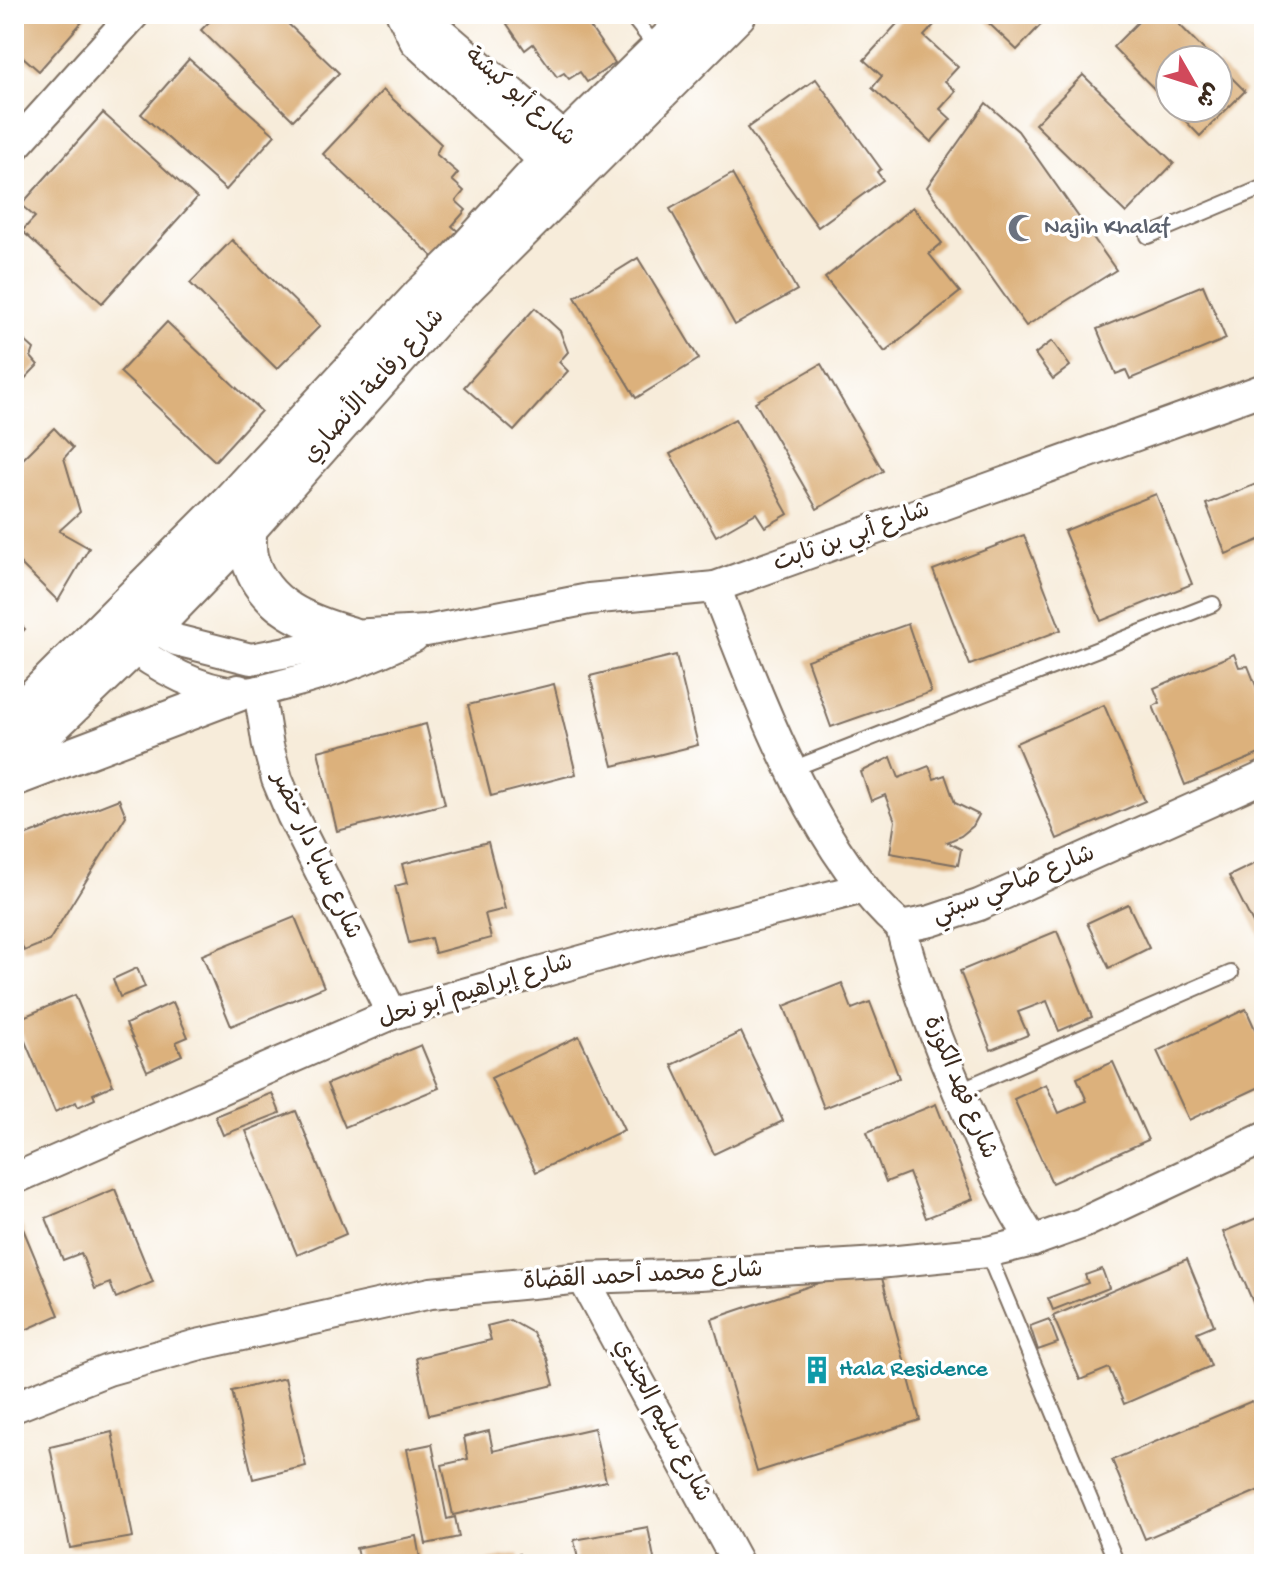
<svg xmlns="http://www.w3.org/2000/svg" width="1278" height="1578" font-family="'Gochi Hand','Playpen Sans Arabic',sans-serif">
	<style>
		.building { fill: #dcb17c }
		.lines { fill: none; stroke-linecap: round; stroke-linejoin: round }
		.service-casing { stroke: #7d6e60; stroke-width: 18 }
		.minor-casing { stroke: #7d6e60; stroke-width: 34 }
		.tertiary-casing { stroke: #7d6e60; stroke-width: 40 }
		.service { stroke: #fff; stroke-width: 14 }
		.minor { stroke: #fff; stroke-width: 30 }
		.tertiary { stroke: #fff; stroke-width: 36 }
		.labels { text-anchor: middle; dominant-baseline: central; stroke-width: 7; stroke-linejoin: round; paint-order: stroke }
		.street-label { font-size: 24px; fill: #3b2a1e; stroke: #fff }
		.worship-label { font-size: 24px; fill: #5b616d; stroke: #fff; text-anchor: start }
		.culture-label { font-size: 24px; fill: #0d838f; stroke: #fff; text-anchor: start }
	</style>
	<rect width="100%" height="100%" fill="#fff"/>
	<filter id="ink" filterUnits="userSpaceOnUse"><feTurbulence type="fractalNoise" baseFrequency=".0125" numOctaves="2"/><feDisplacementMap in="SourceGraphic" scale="16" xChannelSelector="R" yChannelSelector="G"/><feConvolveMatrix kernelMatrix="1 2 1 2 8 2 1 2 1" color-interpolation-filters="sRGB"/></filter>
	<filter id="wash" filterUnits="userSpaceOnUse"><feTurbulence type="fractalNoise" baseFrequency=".006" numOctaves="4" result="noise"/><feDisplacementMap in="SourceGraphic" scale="32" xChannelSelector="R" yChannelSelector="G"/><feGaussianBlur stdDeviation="1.8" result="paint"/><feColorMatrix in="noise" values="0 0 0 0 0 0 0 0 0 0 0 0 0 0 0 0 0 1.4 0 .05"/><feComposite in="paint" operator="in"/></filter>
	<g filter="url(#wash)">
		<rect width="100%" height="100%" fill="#f7ecda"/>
		<g id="blocks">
			<g class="building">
				<path d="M14,14h75l-50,57 -25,-22z"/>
				<path d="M217,14h34l7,6 20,-6 61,59 -46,47 -92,-90z"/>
				<path d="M521,14h60l34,49 -28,19 -7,-10 -11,7 -5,-6 -7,4 -24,-33 -8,6 -18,-26z"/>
				<path d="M906,14h16l12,11 -10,11 34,31 -13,14 11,10 -16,18 11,10 -20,23 -59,-54 10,-12 -18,-16z"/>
				<path d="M979,14h72l-34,36z"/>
				<path d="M1146,14h23l45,46h-44v45l-57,-58z"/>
				<path d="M189,59l86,76 -49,55 -85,-76z"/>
				<path d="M1218,64l27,27 -45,45 -27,-28h45z"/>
				<path d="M1083,75l91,88 -48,50 -91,-89z"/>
				<path d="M816,79l65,90 -4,3 6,8 -65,47 -71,-99z"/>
				<path d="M383,90l58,54 -5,10 22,19 -6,7 12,11 -8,10 10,9 -14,16 18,16 -24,27 -123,-115z"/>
				<path d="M986,103l32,28 98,139 -90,56 -99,-139z"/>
				<path d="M103,113l94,85 -95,105 -80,-72 13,-14 -14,-12z"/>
				<path d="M732,174l65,116 -62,35 -65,-116z"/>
				<path d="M913,207l29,36 -13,11 31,38 -75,60 -60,-74z"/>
				<path d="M232,240l88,86 -43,43 -87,-86z"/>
				<path d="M638,258l61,101 -63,39 -61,-101z"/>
				<path d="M1203,285l23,54 -96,40 -4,-9 -10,4 -19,-45z"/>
				<path d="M535,308l25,23 8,21 -9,10 9,9 -54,60 -50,-44z"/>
				<path d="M167,322l94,89 -46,50 -95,-89z"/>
				<path d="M14,331l20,18 -3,8 7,8 -24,25z"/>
				<path d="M1052,341l18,25 -17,13 -18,-25z"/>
				<path d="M821,364l62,107 -66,38 -62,-107z"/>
				<path d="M735,419l53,95 -23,13 -9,-14 -40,23 -46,-82z"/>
				<path d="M54,428l19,20 -9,10 16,54 -21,19 30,17 -31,53 -44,-44v-89z"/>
				<path d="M1264,481v57l-38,16 -20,-50z"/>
				<path d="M1156,494l36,90 -91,37 -37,-90z"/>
				<path d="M1024,535l37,95 -91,35 -37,-95z"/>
				<path d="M14,618l11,11 -11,12z"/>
				<path d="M908,624l23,68 -100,35 -24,-67z"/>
				<path d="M1234,654l5,13 9,-1 16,40v46l-79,33 -32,-79 7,-3 -6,-15z"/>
				<path d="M676,655l22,90 -85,21 -23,-90z"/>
				<path d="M554,684l22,90 -85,22 -23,-91z"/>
				<path d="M1104,705l41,96 -88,38 -41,-96z"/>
				<path d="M426,724l19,80 -108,27 -19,-80z"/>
				<path d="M891,757l8,21 30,-12 5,13 11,-4 10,28 24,12 -6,11 -12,10 -14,6 14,7 -3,16 -68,-12 5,-32 -10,-26 -14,6 -10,-29z"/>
				<path d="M119,799l7,17 -77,125 -25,10 -10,-27v-84z"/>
				<path d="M488,842l17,67 -20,5 6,24 -56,15 -4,-15 -22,5 -14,-57 12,-3 -5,-19z"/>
				<path d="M1264,859v86l-35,-69z"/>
				<path d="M1128,904l21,44 -40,20 -22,-45z"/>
				<path d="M295,917l29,70 -93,39 -29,-71z"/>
				<path d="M1057,931l35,86 -33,14 -12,-30 -29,11 10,23 -37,15 -31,-79z"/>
				<path d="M137,968l8,19 -25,10 -7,-18z"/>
				<path d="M842,983l10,26 18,-7 29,76 -75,30 -40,-102z"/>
				<path d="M75,995l38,90 -20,9 2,5 -17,8 -2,-5 -21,10 -39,-92z"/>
				<path d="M173,1002l15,35 -12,5 6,13 -35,16 -21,-47z"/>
				<path d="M1246,1009l18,40v36l-75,35 -32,-69z"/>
				<path d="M741,1032l42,89 -69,33 -42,-89z"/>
				<path d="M579,1036l45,94 -88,42 -45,-94z"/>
				<path d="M421,1045l18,43 -94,39 -18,-43z"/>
				<path d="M1113,1062l35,78 -96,43 -38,-84 32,-15 13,29 28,-12 -10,-23z"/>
				<path d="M272,1093l8,20 -57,22 -8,-19z"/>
				<path d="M936,1104l37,95 -47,19 -17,-45 -23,9 -19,-50z"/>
				<path d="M296,1111l50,123 -49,21 -51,-124z"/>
				<path d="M115,1189l38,93 -37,16 -6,-15 -15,6 -14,-36 -18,7 -17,-42z"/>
				<path d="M1264,1215v113l-41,-96z"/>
				<path d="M21,1224l38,91 -45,20v-108z"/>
				<path d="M1187,1259l27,66 -17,7 14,34 -87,38 -15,-36 -29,12 -27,-64z"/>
				<path d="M878,1263l42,157 -163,52 -45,-153z"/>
				<path d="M1102,1269l7,19 -56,22 -5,-12 40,-15 -3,-8z"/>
				<path d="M1049,1319l9,24 -20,7 -8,-24z"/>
				<path d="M510,1320l23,13 14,25 7,27 -125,30 -13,-57 75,-18 -4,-14z"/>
				<path d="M285,1378l21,88 -53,13 -21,-88z"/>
				<path d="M1252,1401l12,30v57l-119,51 -33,-79z"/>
				<path d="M594,1428l12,53 -153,34 -11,-50 26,-6 -4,-22 25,-6 4,20z"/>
				<path d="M112,1432l21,105 -63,11 -20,-101z"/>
				<path d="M432,1444l15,75 8,-2 4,20 -33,7 -19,-95z"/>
				<path d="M648,1527l7,37h-82v-5h5l-4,-19z"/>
				<path d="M416,1536l5,28h-61l-4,-16z"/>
				<path d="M519,1554l2,10h-46v-1z"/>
			</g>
		</g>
	</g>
	<g filter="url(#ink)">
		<use href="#blocks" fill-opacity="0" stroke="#7d6e60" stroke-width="2"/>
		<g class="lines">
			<defs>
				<g id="service">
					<path d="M630,14l28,35"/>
					<path d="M1148,236l116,-49"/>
					<path d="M792,769l421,-165"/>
					<path d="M958,1091l273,-118"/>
					<path d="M987,1252l130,312"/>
				</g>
				<g id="minor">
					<path d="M402,14l13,27 147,136"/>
					<path d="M403,14l27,9 154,132"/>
					<path d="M14,147l120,-133"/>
					<path d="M715,587c42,107 98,264 186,340l30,-6 48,-16 285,-128"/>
					<path d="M138,613l15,13 23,14 75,19 67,-13 32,-11 76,-4 163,-32 126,-12 549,-198"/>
					<path d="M117,636c33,26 78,54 121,57 17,1 33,-5 48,-9 45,-11 86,-27 127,-47"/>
					<path d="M259,691l9,55 9,33 15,36 100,199"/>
					<path d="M901,927c17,69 43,134 72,198 18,41 35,79 60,116"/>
					<path d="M14,1179l378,-165 268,-75 204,-51"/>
					<path d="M583,1278l155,286"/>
					<path d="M14,1407l94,-37 89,-25 234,-52 152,-15 117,-4 178,-11 109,-11 46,-11 50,-18 181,-85"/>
				</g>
				<g id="tertiary">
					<path d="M248,529c0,10 -1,22 2,31 14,47 58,63 100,75"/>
					<path d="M14,717l215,-215 192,-207 33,-32 113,-124 127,-125"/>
					<path d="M14,762l119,-114 115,-119 187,-211 303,-304"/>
					<path d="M14,778l224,-85"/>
				</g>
			</defs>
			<use href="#service" class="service-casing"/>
			<use href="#minor" class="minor-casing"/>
			<use href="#tertiary" class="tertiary-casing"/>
			<use href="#service" class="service"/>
			<use href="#minor" class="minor"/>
			<use href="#tertiary" class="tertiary"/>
		</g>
	</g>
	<defs>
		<symbol id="mosque-bare" viewBox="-9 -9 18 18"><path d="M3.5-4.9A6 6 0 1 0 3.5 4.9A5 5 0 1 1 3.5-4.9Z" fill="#6b7280" stroke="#fff" stroke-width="2.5" paint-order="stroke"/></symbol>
		<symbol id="building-bare" viewBox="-9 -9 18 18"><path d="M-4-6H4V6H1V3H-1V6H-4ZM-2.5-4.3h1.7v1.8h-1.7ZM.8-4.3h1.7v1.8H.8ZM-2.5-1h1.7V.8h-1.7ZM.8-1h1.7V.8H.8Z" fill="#0f9aa8" stroke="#fff" stroke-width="2.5" paint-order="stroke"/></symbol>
	</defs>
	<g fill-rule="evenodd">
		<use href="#mosque-bare" x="1002" y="208" width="40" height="40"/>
		<use href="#building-bare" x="797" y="1350" width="40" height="40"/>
	</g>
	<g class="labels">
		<g class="street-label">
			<text transform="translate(519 98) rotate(41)">شارع أبو كبشة</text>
			<text transform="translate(375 387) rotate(-48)">شارع رفاعة الأنصاري</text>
			<text transform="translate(852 538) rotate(-20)">شارع أبي بن ثابت</text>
			<text transform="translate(315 856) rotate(65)">شارع سابا دار خضر</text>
			<text transform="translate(1014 886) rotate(-22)">شارع ضاحي سبتي</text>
			<text transform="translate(476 992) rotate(-17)">شارع إبراهيم أبو نحل</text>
			<text transform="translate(959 1088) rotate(67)">شارع فهد الكوزة</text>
			<text transform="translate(643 1277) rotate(-3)">شارع محمد أحمد القضاة</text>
			<text transform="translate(661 1421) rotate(62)">شارع سليم الجندي</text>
		</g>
		<g class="worship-label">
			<text x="1044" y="228">Najih Khalaf</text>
		</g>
		<g class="culture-label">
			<text x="839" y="1370">Hala Residence</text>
		</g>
	</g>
	<rect width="1278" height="1578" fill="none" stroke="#fff" stroke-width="48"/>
	<g transform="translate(1194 84) rotate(129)"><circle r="38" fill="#ffffff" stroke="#b1aaa5" stroke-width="2"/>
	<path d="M0-6L14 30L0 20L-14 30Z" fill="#d1495b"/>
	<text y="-12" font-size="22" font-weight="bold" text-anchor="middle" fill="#3b2a1e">ش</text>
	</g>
</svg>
